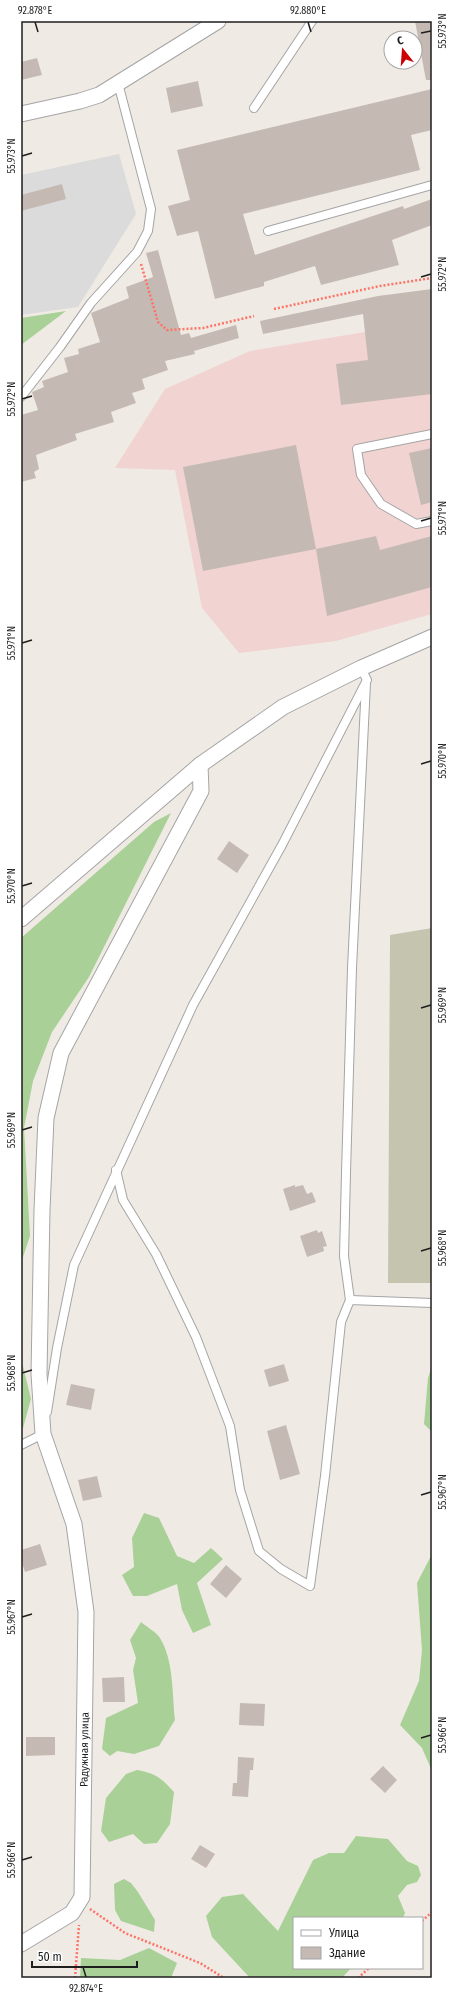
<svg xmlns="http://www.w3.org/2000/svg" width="453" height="1999" font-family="'Fira Sans Condensed',sans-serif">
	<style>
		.residential { fill: #dcdbdb }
		.commercial { fill: #f1d3d2 }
		.construction { fill: #c4c4af }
		.forest { fill: #a9d097 }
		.building { fill: #c4bab3 }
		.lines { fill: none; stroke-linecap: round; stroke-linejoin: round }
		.service-casing { stroke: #a5a5a5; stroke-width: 10 }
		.minor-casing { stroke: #a5a5a5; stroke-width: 17 }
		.path { stroke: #fd7367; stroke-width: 2.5; stroke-dasharray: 2 2; stroke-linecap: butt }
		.service { stroke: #fff; stroke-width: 8 }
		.minor { stroke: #fff; stroke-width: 15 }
		.ticks { fill: none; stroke: #1e1e1e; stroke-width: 1.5 }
		.labels { text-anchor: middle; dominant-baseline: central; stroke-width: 3.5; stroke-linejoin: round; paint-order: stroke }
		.street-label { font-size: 11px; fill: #1e1e1e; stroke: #fff }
		.neatline { fill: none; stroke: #1e1e1e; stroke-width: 1.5 }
		.ticks-label { font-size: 10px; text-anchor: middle; fill: #1e1e1e }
	</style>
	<rect width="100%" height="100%" fill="#efebe4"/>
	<path class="residential" d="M119,154l17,60 -58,93 -57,8v-140z"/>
	<path class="commercial" d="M432,323v291l-96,27 -97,12 -37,-45 -27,-138 -60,-2 50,-79 85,-38 115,-19z"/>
	<path class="construction" d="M432,928v355h-44l2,-348z"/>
	<g class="forest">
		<path d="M66,311l-45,34v-27z"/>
		<path d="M171,813l-82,164 -37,55 -19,49 -9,47 6,108 -9,27v-325l133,-116z"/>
		<path d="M21,1358l10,41 -8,29 -2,1z"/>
		<path d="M432,1366v66l-8,-8 4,-46z"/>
		<path d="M144,1513l15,5 18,38 17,7 17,-15 12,11 -26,24 14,42 -18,8 -11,-23 -5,-26 -30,12h-14l-11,-21 12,-8 -2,-29z"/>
		<path d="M432,1554v217l-10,-23 -22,-23 19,-44 3,-31 -5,-67z"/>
		<path d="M141,1622c6,5 15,10 19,16 14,23 12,56 15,82l-16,26 -25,8 -17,-3 -7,5 -8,-7 4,-31 32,-15 -5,-33 3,-12 -6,-18z"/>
		<path d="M137,1770c19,3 25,9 37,22l-4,32 -13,19 -13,1 -11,-10 -24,8 -8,-11 5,-33 20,-24z"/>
		<path d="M356,1836l32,3 19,22 11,5 3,9 -4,7 -10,3 -9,11 7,17 -2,5h-109v50h57l-9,10h-92l-38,-41 -6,-21 16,-19 21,-3 35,37 35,-71 16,-7h15z"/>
		<path d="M124,1879l7,4 7,9 17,28 -1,12 -33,-11 -6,-11 -1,-26z"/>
		<path d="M149,1948l28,15 -6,15h-91l1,-20 39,2z"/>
	</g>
	<g class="building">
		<path d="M415,21h17v59h-6z"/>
		<path d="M37,58l5,17 -21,5v-18z"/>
		<path d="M198,81l5,25 -32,7 -5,-25z"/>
		<path d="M432,89v41l-21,5 9,35 -177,44 12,41 148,-49 1,3 28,-10v26l-40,15 7,25 -78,20 -6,-19 -51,16v4l-49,13 -17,-68 -21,5 -9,-30 22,-6 -13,-50z"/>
		<path d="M62,184l4,15 -45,12v-16z"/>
		<path d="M158,250l23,85 8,-2 2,5 45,-13 3,13 -45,13 1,3 -30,7 3,9 -26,9 3,10 -13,4 4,10 -25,9 3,10 -39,12 2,6 -41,15 3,14 -5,3 2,6 -15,4v-67l17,-5 -6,-18 12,-5 -2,-6 26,-9 -4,-14 15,-4 -1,-5 22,-7 -9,-29 38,-15 -3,-11 27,-10 -7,-24z"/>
		<path d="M432,289v105l-91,11 -5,-41 32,-4 -5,-46 -100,20 -3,-13 118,-25z"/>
		<path d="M296,445l20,104 -113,22 -20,-104z"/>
		<path d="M432,448v54l-11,3 -12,-52z"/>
		<path d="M376,536l4,14 52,-14v51l-105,29 -11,-67z"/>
		<path d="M229,841l20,14 -12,18 -20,-14z"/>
		<path d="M295,1185v2l8,-2 4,9 5,-2 4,10 -26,9 -7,-22z"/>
		<path d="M317,1230l1,3 4,-2 5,15 -4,1 1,4 -17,6 -7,-21z"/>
		<path d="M284,1364l5,17 -20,6 -5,-17z"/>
		<path d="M71,1384l24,5 -4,21 -25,-5z"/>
		<path d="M286,1425l14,49 -20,6 -13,-49z"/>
		<path d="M97,1476l5,21 -19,4 -5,-21z"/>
		<path d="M40,1544l7,21 -22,7 -4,-13v-9z"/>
		<path d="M226,1565l16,14 -16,19 -16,-14z"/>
		<path d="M124,1677l1,25h-22l-1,-24z"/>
		<path d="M240,1703l25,1 -1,22 -25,-1z"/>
		<path d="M26,1737h29v18l-29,1z"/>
		<path d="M238,1757l16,1 -1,12h-3l-2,27 -16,-1 1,-13h4z"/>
		<path d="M383,1766l14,14 -12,13 -15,-14z"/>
		<path d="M200,1845l15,9 -9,14 -15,-9z"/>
	</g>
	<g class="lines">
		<defs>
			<g id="service">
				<path d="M254,108l58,-87"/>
				<path d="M268,231l164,-46"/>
				<path d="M21,397l39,-50 31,-44 46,-51 11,-21 3,-22 -33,-126"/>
				<path d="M432,434l-75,15 4,26 20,29 35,20 16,-3"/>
				<path d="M116,1170l7,30 33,54 40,83 34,89 10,64 19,61 22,18 29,17 15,-110 16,-154 9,-22 82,3"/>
				<path d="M350,1300l-6,-44 2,-83 6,-205 14,-285"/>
				<path d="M47,1412l10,-64 17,-83 119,-260 89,-160 85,-165 -6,-12"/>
				<path d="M21,1445l22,-11 1,-2"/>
			</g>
			<g id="minor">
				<path d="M21,114l59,-13 19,-6 119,-74"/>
				<path d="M21,919l179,-154 83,-58 78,-39 71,-31"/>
				<path id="s1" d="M21,1944l51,-31 10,-16 4,-285 -12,-88 -31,-90 -4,-60 3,-164 4,-92 15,-65 140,-262 -1,-26"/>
			</g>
		</defs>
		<use href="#service" class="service-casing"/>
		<use href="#minor" class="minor-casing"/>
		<g class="path">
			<path d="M141,264l17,58 9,8 36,-2 51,-12"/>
			<path d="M274,309l106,-23 52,-8"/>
			<path d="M90,1909l35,24 75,30 24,15"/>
			<path d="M422,1921l10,-9"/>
			<path d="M75,1978l4,-53"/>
			<path d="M358,1978l11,-10"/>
		</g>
		<use href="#service" class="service"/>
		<use href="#minor" class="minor"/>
	</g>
	<path class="ticks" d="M35,22l3,10M308,22l3,10M421,33l10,-2M22,156l10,-3M421,277l10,-3M22,399l10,-3M421,521l10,-3M22,643l10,-3M421,764l10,-3M22,886l10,-3M421,1008l10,-3M22,1130l10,-3M421,1251l10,-3M22,1373l10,-3M421,1495l10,-3M22,1617l10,-3M421,1738l10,-3M22,1860l10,-3M83,1967l3,10"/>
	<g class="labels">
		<g class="street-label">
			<text stroke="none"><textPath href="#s1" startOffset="226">Радужная улица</textPath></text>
		</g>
	</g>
	<rect width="453" height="1999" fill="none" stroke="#ffffff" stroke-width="44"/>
	<rect x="293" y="1917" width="130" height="52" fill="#ffffff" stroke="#a5a5a5"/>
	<rect x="301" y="1930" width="20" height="6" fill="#ffffff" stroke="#a5a5a5"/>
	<text x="329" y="1937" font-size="12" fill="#1e1e1e">Улица</text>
	<rect x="301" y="1947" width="20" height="12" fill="#c4bab3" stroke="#a5a5a5"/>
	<text x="329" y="1957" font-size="12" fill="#1e1e1e">Здание</text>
	<g transform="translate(403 50) rotate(343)"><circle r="19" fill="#ffffff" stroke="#a5a5a5"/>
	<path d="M0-3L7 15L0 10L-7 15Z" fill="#cc0005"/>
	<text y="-6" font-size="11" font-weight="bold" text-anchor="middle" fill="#1e1e1e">С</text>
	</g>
	<path d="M32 1961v6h105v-6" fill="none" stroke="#1e1e1e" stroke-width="2"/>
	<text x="38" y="1961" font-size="12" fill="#1e1e1e" stroke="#ffffff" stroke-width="3" paint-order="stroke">50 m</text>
	<rect x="22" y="22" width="409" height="1955" class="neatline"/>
	<g class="ticks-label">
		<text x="35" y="14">92.878°E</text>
		<text x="308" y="14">92.880°E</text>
		<text transform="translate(442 31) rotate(-90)" y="4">55.973°N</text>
		<text transform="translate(11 156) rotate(-90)" y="4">55.973°N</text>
		<text transform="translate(442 274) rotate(-90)" y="4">55.972°N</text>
		<text transform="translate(11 399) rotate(-90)" y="4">55.972°N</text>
		<text transform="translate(442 518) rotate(-90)" y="4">55.971°N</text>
		<text transform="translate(11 643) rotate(-90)" y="4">55.971°N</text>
		<text transform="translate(442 761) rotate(-90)" y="4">55.970°N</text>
		<text transform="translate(11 886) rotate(-90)" y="4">55.970°N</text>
		<text transform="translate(442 1005) rotate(-90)" y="4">55.969°N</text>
		<text transform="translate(11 1130) rotate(-90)" y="4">55.969°N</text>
		<text transform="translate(442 1248) rotate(-90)" y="4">55.968°N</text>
		<text transform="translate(11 1373) rotate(-90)" y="4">55.968°N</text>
		<text transform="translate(442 1492) rotate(-90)" y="4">55.967°N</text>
		<text transform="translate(11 1617) rotate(-90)" y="4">55.967°N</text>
		<text transform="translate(442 1735) rotate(-90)" y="4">55.966°N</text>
		<text transform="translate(11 1860) rotate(-90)" y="4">55.966°N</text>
		<text x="86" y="1992">92.874°E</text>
	</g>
</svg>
